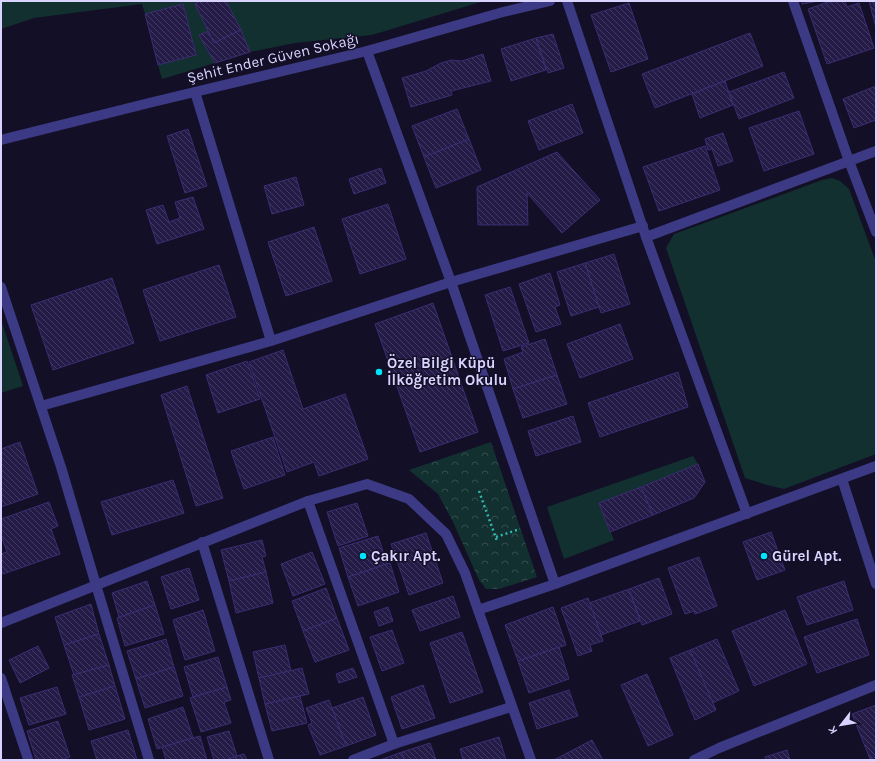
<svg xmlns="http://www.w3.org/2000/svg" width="877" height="761" font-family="Karla,sans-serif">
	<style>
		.grass { fill: #12302f }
		.park { fill: url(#park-crowns) }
		.building { fill: url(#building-back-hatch); stroke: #3b2d73 }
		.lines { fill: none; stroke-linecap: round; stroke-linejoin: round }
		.path { stroke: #2fb8b0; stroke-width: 2.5; stroke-dasharray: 2 3; stroke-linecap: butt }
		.service { stroke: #3d3a85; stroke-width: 10 }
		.minor { stroke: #3d3a85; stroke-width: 10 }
		.poi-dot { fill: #00e5ff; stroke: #130f26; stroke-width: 1.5 }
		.labels { text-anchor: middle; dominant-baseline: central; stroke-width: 3; stroke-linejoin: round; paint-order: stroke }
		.street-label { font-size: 15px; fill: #d9d4ff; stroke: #130f26 }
		.poi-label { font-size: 15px; font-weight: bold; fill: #d9d4ff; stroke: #130f26; text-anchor: start }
	</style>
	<defs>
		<pattern id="park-crowns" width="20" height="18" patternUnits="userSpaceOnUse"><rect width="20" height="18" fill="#12302f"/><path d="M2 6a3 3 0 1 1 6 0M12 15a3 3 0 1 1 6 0" fill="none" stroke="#344d4e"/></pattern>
		<pattern id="building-back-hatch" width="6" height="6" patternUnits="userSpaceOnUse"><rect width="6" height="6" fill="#241b47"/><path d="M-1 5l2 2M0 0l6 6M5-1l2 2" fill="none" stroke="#433b63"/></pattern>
	</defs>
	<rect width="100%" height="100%" fill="#130f26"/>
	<g class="grass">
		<path d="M1,1h199l-5,3 13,27 -9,4 16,28 -53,16 -4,-14 38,-10 -13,-51 -38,10 -3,-10 -108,14 -33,11z"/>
		<path d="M226,1h258l-112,34 -77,8 -45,9z"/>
		<path d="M832,178l8,3 9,8 27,73v192l-92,35 -17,-4 -22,-7 -79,-230 8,-14 148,-54z"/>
		<path d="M1,320l22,66 -22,7z"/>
		<path d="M693,456l5,8 -99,39 15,37 -50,19 -17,-52z"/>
	</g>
	<path class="park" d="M491,442l46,135 -38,12h-13l-7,-9 -26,-58 -15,-28 -29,-24z"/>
	<g class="building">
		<path d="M200,1h26l15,29 -27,13 -19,-39z"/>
		<path d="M802,1h17l-17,3z"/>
		<path d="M831,1h14l2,6 12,-4 15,45 -47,16 -19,-55z"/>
		<path d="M869,1h7v27z"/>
		<path d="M629,3l19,56 -37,13 -20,-57z"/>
		<path d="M183,4l13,51 -38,10 -13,-51z"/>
		<path d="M241,30l9,22 -35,11 -16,-28 9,-4 6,12z"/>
		<path d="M750,33l13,33 -108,42 -13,-34z"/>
		<path d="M553,34l11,34 -16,5 -12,-35z"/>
		<path d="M536,38l10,32 -35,11 -10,-32z"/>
		<path d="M483,54l8,27 -40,10 1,4 -41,12 -9,-29 24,-7 15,-8 10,-3 11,1z"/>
		<path d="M784,72l10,26 -55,21 -10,-27z"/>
		<path d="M725,81l8,24 -33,13 -8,-24z"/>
		<path d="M876,86v34l-22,8 -11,-29z"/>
		<path d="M572,104l11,29 -44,17 -11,-29z"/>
		<path d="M457,109l12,30 -45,18 -12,-31z"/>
		<path d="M799,111l15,43 -50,17 -15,-43z"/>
		<path d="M188,129l19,57 -22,7 -18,-57z"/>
		<path d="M723,133l10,28 -15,5 -6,-17 -4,1 -3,-11z"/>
		<path d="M469,139l12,31 -45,18 -12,-31z"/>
		<path d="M705,146l15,44 -61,21 -16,-44z"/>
		<path d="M557,152l43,48 -38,33 -35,-40 1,32h-50l-1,-38z"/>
		<path d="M381,168l5,15 -32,11 -5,-15z"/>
		<path d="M296,177l8,28 -32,9 -8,-28z"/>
		<path d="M193,197l11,32 -47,15 -11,-34 17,-5 6,17 11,-4 -5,-16z"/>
		<path d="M388,204l18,55 -46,15 -18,-55z"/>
		<path d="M314,227l18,54 -46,15 -18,-54z"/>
		<path d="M614,254l16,50 -29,9 -16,-50z"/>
		<path d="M585,263l14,44 -28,9 -14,-44z"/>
		<path d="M219,265l17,52 -76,24 -17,-51z"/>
		<path d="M550,273l10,32 -5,2 6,17 -25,8 -17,-48z"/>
		<path d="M112,278l22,65 -81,27 -22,-65z"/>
		<path d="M510,287l19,56 -26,8 -18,-56z"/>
		<path d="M433,303l45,129 -58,20 -45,-128z"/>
		<path d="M620,324l13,35 -53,19 -13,-34z"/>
		<path d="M545,339l12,36 -44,14 -9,-30 19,-7 -2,-5z"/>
		<path d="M283,350l20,59 42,-15 23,65 -49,17 -5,-14 -27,10 -38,-110z"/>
		<path d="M247,361l13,38 -42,14 -12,-38z"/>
		<path d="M678,372l10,35 -88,30 -12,-34z"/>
		<path d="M557,375l10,29 -44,14 -10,-29z"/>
		<path d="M187,386l36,112 -27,8 -35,-111z"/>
		<path d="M573,416l8,26 -45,14 -8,-25z"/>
		<path d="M273,437l12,38 -41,14 -13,-38z"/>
		<path d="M20,442l18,52 -37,13v-58z"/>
		<path d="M698,464l7,18 -11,16 -41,17 -12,-28z"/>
		<path d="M173,480l11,33 -72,22 -11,-33z"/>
		<path d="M641,487l12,28 -43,17 -11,-29z"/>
		<path d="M49,502l9,24 -7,3 9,25 -57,20 -2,-6v-14l6,-2 -5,-14 -1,1v-20z"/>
		<path d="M357,503l11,33 -30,10 -11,-34z"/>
		<path d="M771,532l14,38 -28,10 -14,-38z"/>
		<path d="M426,533l17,50 -34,12 -18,-51z"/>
		<path d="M378,536l9,28 -39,13 -9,-29z"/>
		<path d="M262,540l4,16 -4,1 4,15 -37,9 -8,-31z"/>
		<path d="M312,552l13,32 -32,12 -12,-32z"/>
		<path d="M699,557l18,49 -22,8 -1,-3 -9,3 -17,-46z"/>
		<path d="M390,563l9,29 -41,14 -10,-29z"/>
		<path d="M189,568l10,32 -28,9 -10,-32z"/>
		<path d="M266,572l7,31 -37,10 -7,-32z"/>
		<path d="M659,578l13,36 -30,11 -13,-36z"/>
		<path d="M147,581l8,24 -36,12 -7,-24z"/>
		<path d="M844,581l9,29 -46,15 -10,-28z"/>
		<path d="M326,588l11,30 -34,13 -11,-30z"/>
		<path d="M629,589l11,32 -39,14 -12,-32z"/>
		<path d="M453,596l7,21 -40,14 -8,-21z"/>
		<path d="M588,598l15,43 -13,4 2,6 -14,5 -17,-48z"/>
		<path d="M91,604l8,30 -35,11 -9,-28z"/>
		<path d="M155,605l9,29 -39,12 -8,-28z"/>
		<path d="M388,607l5,14 -14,5 -5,-14z"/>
		<path d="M553,607l13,38 -48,16 -13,-36z"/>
		<path d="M203,610l12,41 -30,9 -12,-40z"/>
		<path d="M785,610l22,54 -53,22 -22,-55z"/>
		<path d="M337,618l12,32 -34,12 -12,-31z"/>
		<path d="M857,619l12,36 -52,18 -13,-36z"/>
		<path d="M392,630l12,33 -22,8 -12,-34z"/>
		<path d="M462,632l21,60 -33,11 -20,-60z"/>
		<path d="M99,634l10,31 -35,10 -10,-30z"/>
		<path d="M166,639l8,28 -38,12 -9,-28z"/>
		<path d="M717,639l22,52 -27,12 -22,-53z"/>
		<path d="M285,645l6,26 -32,7 -6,-26z"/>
		<path d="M38,646l11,22 -29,15 -11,-23z"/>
		<path d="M559,647l10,32 -40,14 -11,-32z"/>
		<path d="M690,650l26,60 -21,10 -25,-62z"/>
		<path d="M218,657l9,30 -34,10 -9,-30z"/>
		<path d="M109,665l6,21 -36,11 -7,-22z"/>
		<path d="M174,667l9,29 -38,12 -9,-29z"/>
		<path d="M302,668l7,26 -44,10 -6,-26z"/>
		<path d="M353,668l4,9 -18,6 -3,-9z"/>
		<path d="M647,674l26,61 -25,11 -27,-61z"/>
		<path d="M423,685l12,33 -33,11 -11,-32z"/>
		<path d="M115,686l10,33 -36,11 -10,-33z"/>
		<path d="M57,687l9,27 -37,11 -9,-27z"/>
		<path d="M227,687l4,13 -7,2 7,21 -30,9 -11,-34z"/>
		<path d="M569,690l9,26 -41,13 -8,-26z"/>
		<path d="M300,696l7,27 -35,8 -7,-27z"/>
		<path d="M363,697l13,38 -30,11 -14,-38z"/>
		<path d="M329,700l17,46 -26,9 -12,-30 4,-2 -6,-15z"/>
		<path d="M876,705v52l-6,2 -18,-45z"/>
		<path d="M183,707l10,31 -36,11 -9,-30z"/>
		<path d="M58,721l12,36 -9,3h-25l-9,-29z"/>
		<path d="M128,730l9,30h-40l-6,-19z"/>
		<path d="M229,731l8,25 -11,4h-12l-7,-23z"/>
		<path d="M200,736l7,24h-41l-4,-13z"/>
		<path d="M499,737l7,23h-43l-3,-11z"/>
		<path d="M592,740l11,20h-49z"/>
		<path d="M430,743l6,17h-32l-2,-8z"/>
		<path d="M787,750l3,10h-24l-1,-3z"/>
		<path d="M402,752l2,8h-24z"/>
		<path d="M244,754l3,6h-21l11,-4z"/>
	</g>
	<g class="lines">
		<g class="path">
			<path d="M479,491l18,50"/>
			<path d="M496,537l24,-8"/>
		</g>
		<g class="service">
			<path d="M308,501l86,243"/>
			<path d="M1,678l27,81"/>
			<path d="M353,760l41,-16 117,-37"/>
		</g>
		<g class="minor">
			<path d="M567,1l79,236 101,277"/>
			<path d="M793,1l56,160 27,71"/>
			<path d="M367,51l84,231 104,302"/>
			<path d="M195,92l76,249"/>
			<path d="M1,140l152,-38 214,-51 136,-39 47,-11"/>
			<path d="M646,237l230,-86"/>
			<path d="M1,287l60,180 35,118 53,175"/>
			<path d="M41,406l230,-65 180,-59 192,-56"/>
			<path d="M842,479l34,105"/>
			<path d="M202,542l67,218"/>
			<path d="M478,610l77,-26 321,-118"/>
			<path d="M1,623l307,-122 59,-17 42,15 37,35 19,39 66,187"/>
			<path d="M694,760l25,-12 157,-63"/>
		</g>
	</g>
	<g class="poi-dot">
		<circle cx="379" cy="372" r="4"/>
		<circle cx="363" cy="556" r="4"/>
		<circle cx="764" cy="556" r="4"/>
	</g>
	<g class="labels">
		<g class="street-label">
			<text transform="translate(273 58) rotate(-13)">Şehit Ender Güven Sokağı</text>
		</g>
		<g class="poi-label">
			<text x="387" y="363">Özel Bilgi Küpü<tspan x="387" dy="17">İlköğretim Okulu</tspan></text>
			<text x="371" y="556">Çakır Apt.</text>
			<text x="772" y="556">Gürel Apt.</text>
		</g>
	</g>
	<rect width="877" height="761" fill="none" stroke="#d9d4ff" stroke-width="4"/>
	<g transform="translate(841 725) rotate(239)" stroke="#130f26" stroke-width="3" paint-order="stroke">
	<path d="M0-3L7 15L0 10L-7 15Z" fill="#d9d4ff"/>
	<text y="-6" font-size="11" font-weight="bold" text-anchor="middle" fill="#d9d4ff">K</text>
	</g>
</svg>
